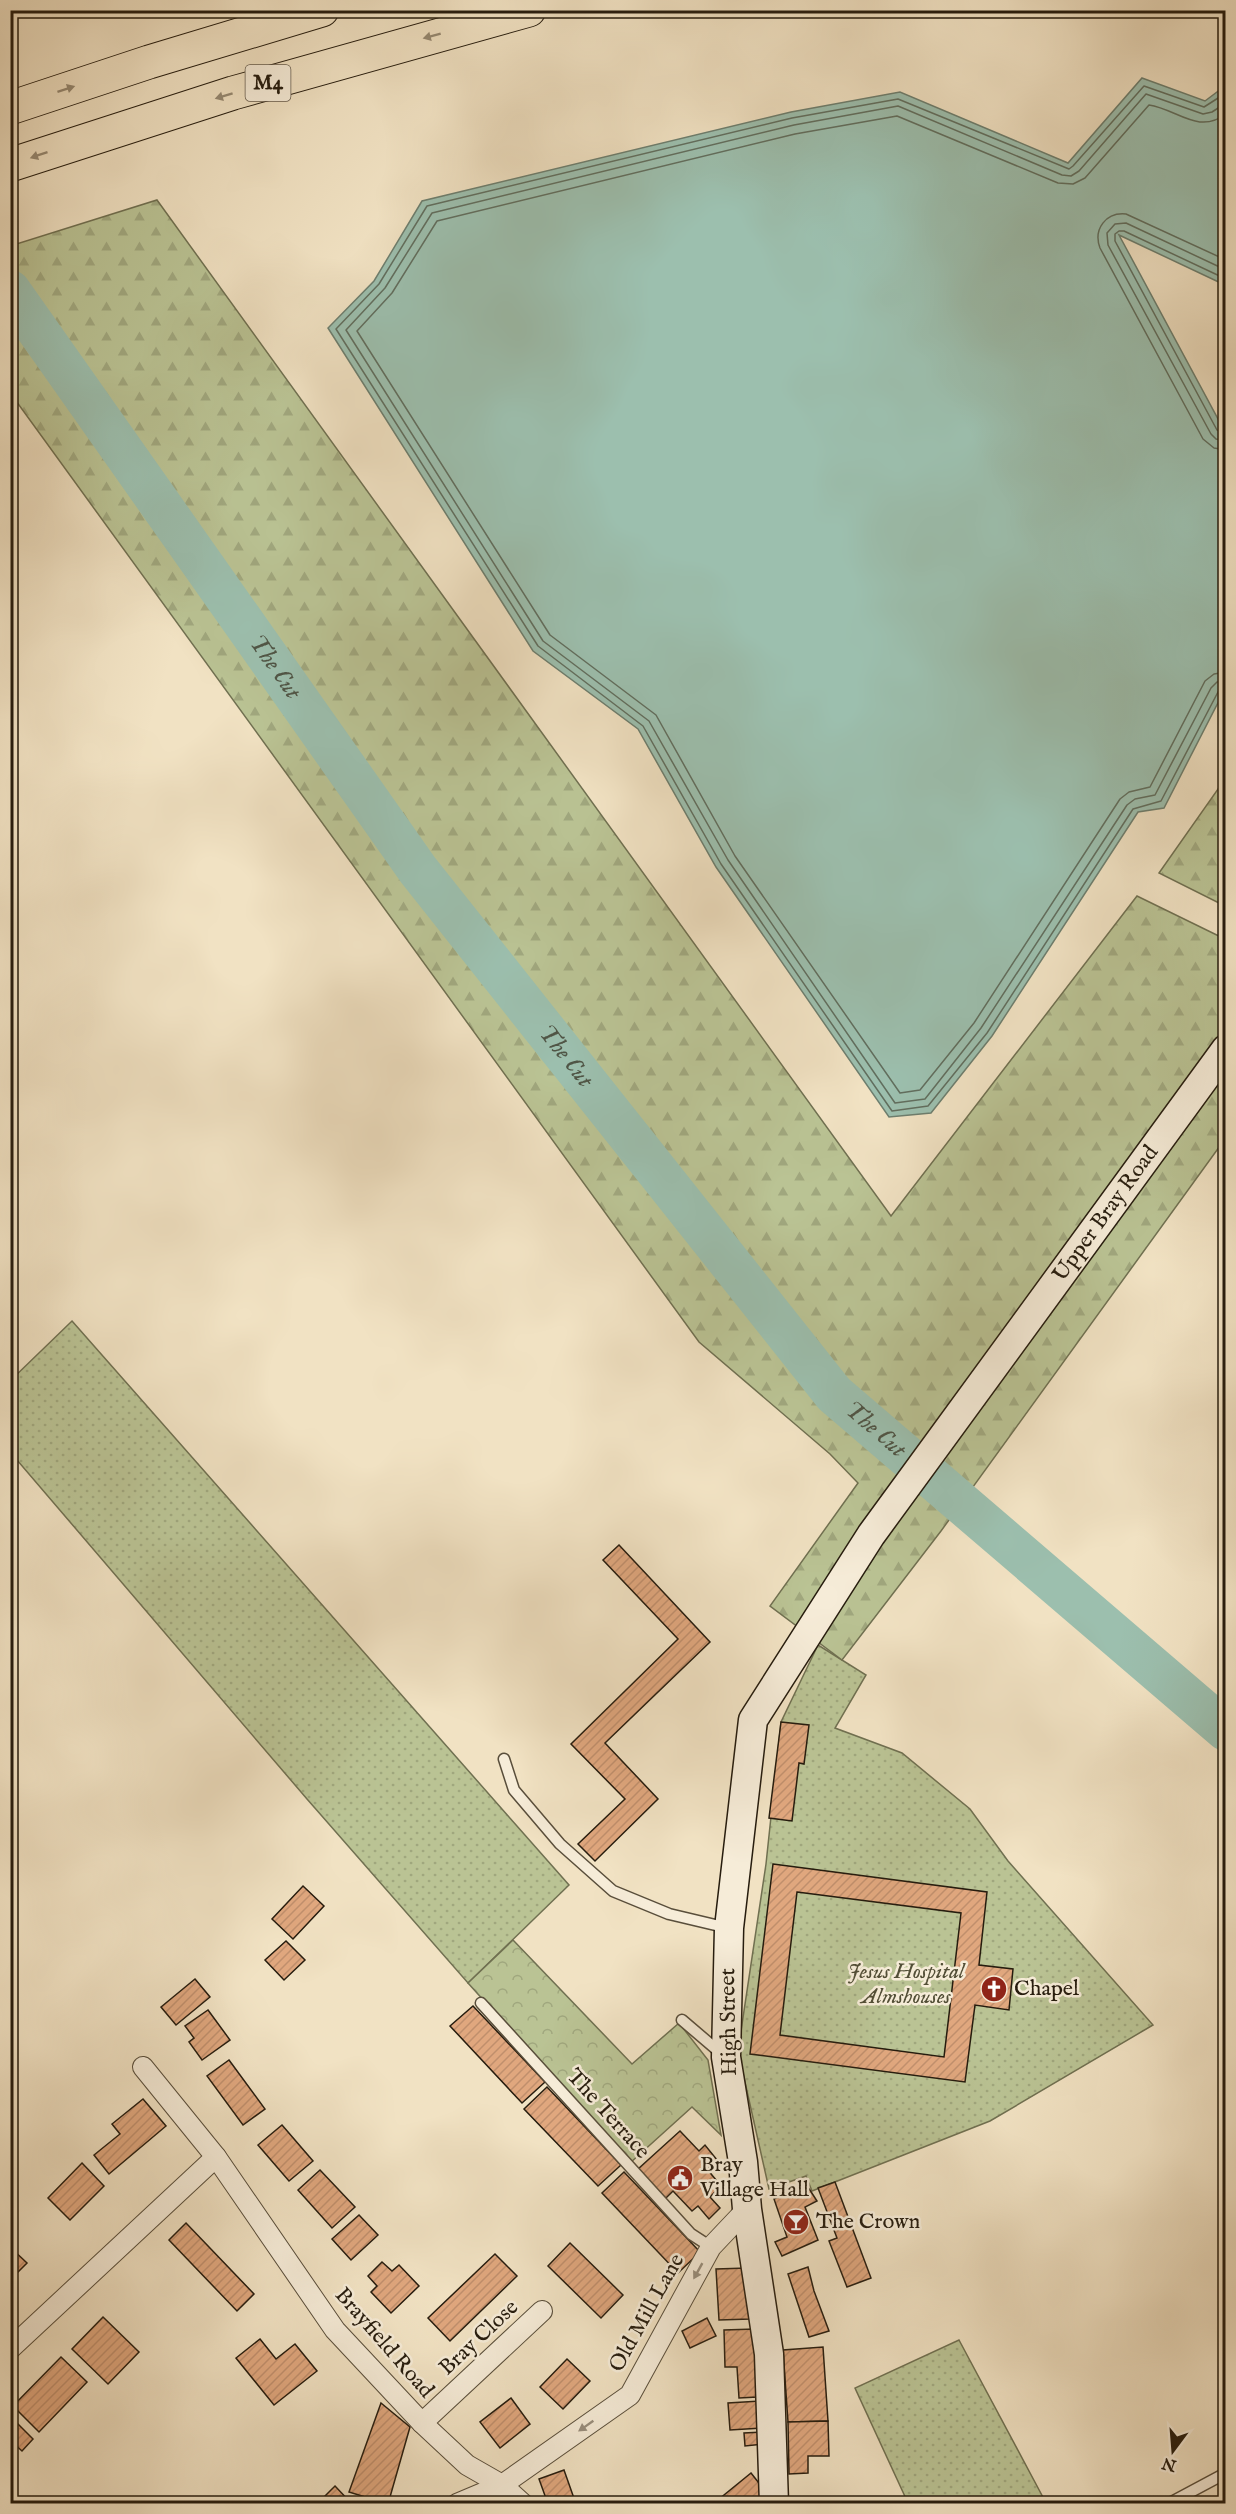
<svg xmlns="http://www.w3.org/2000/svg" width="1236" height="2514" font-family="'IM FELL English',serif">
	<style>
		.grass { fill: url(#grass-dots); stroke: #707051; stroke-width: 1.5 }
		.forest { fill: url(#forest-firs); stroke: #707051; stroke-width: 1.5 }
		.park { fill: url(#park-crowns); stroke: #707051; stroke-width: 1.5 }
		.water { fill: #9cbfae; stroke: #6d7e6e; stroke-width: 1.5 }
		.lines { fill: none; stroke-linecap: round; stroke-linejoin: round }
		.shore { stroke: #616e5e; stroke-width: 1.5 }
		.river { stroke: #9cbfae; stroke-width: 42 }
		.building { fill: url(#building-hatch); stroke: #261c0e; stroke-width: 1.5; fill-rule: evenodd }
		.lane-casing { stroke: #594e3b; stroke-width: 13 }
		.street-casing { stroke: #594e3b; stroke-width: 22 }
		.secondary-casing { stroke: #261c0e; stroke-width: 31 }
		.highway-casing { stroke: #261c0e; stroke-width: 35 }
		.lane { stroke: #f6ecd8; stroke-width: 10 }
		.street { stroke: #f6ecd8; stroke-width: 20 }
		.secondary { stroke: #f6ecd8; stroke-width: 28 }
		.highway { stroke: #f1e2c3; stroke-width: 33 }
		.oneway { fill: #968972 }
		.oneway2 { fill: #988e7d }
		.labels { text-anchor: middle; dominant-baseline: central; stroke-width: 5; stroke-linejoin: round; paint-order: stroke }
		.shield { fill: #f6ecd8; stroke: #645a4b; stroke-width: 1.5 }
		.shield-label { font-size: 21px; font-weight: bold; fill: #261c0e }
		.street-label { font-size: 22px; fill: #261c0e; stroke: #f6ecd8 }
		.park-label { font-size: 22px; font-style: italic; fill: #524e36; stroke: #f6ecd8 }
		.poi-label { font-size: 22px; fill: #261c0e; stroke: #f6ecd8; text-anchor: start }
		.water-label { font-size: 24px; font-style: italic; fill: #4f5546; stroke: #f6ecd8 }
	</style>
	<defs>
		<pattern id="grass-dots" width="8" height="8" patternUnits="userSpaceOnUse" patternTransform="scale(1.5)"><rect width="8" height="8" fill="#bac394"/><path d="M2 2h.1M6 6h.1" fill="none" stroke="#a0a77e" stroke-width="1.8" stroke-linecap="round"/></pattern>
		<pattern id="forest-firs" width="22" height="20" patternUnits="userSpaceOnUse" patternTransform="scale(1.5)"><rect width="22" height="20" fill="#bac394"/><path d="M5 1l3.5 6h-7zM16 11l3.5 6h-7z" fill="#a0a77e"/></pattern>
		<pattern id="park-crowns" width="20" height="18" patternUnits="userSpaceOnUse" patternTransform="scale(1.5)"><rect width="20" height="18" fill="#bac394"/><path d="M2 6a3 3 0 1 1 6 0M12 15a3 3 0 1 1 6 0" fill="none" stroke="#a0a77e"/></pattern>
		<pattern id="building-hatch" width="6" height="6" patternUnits="userSpaceOnUse" patternTransform="scale(1.5)"><rect width="6" height="6" fill="#e0a77e"/><path d="M-1 1l2-2M0 6l6-6M5 7l2-2" fill="none" stroke="#c08f6c"/></pattern>
	</defs>
	<rect width="100%" height="100%" fill="#f1e2c3"/>
	<filter id="stains"><feTurbulence type="fractalNoise" baseFrequency=".00333" numOctaves="4"/><feColorMatrix values="0 0 0 0 .2 0 0 0 0 .09 0 0 0 0 .02 0 0 0 .5 -.17"/></filter>
	<radialGradient id="worn" r=".72"><stop offset=".6" stop-color="#630" stop-opacity="0"/><stop offset="1" stop-color="#630" stop-opacity=".3"/></radialGradient>
	<g class="grass">
		<path d="M72,1321l497,564 -101,98 -161,-184 -296,-346v-73z"/>
		<path d="M818,1645l48,30 -31,53 67,25 68,56 38,52 145,164 -163,96 -178,70 -6,-15 -37,13 -31,-138 28,-187 15,-142z"/>
		<path d="M959,2340l86,161 1,2h-138l-53,-115z"/>
	</g>
	<g class="forest">
		<path d="M157,200l734,1016 246,-320 88,43v200l-284,392 -99,129 -72,-54 88,-123 -28,-29 -131,-112 -688,-948 -1,-148z"/>
		<path d="M1225,779v127l-66,-33z"/>
	</g>
	<path class="park" d="M513,1940l119,124 47,-41 29,37 13,75 -29,-28 -62,56 -162,-180z"/>
	<path class="water" d="M1142,78l63,23 20,-15v199l-106,-50 106,197v257l-61,119 -26,4 -146,224 -61,77 -42,4 -173,-250 -78,-138 -105,-78 -205,-323 46,-47 48,-80 369,-89 109,-20 168,71z"/>
	<g class="lines">
		<g class="shore">
			<path d="M1226,93l-22,14 -60,-21 -71,80 -4,3 -171,-70 -106,19 -365,88 -48,78 -43,45 202,317 105,80 78,138 171,247 36,-5 59,-73 146,-224 28,-8 57,-109 8,-4"/>
			<path d="M1226,103l-14,9 -9,2 -57,-20 -67,77 -8,5 -9,-1 -164,-69 -104,19 -362,88 -47,75 -39,42 197,311 106,80 79,139 167,243 30,-4 56,-71 146,-223 8,-6 20,-4 56,-107 6,-6 9,-1"/>
			<path d="M1226,114c-28,21 -49,-5 -77,-9l-64,73 -12,6 -15,-1 -161,-67 -102,18 -358,87 -45,72 -35,38 193,304 106,80 79,141 165,237 20,-3 54,-67 146,-224 9,-7 21,-5 55,-106 9,-7 12,-2"/>
			<path d="M1226,260l-100,-46c-20,-2 -33,15 -26,34l103,191 11,9 12,2"/>
			<path d="M1226,270l-100,-47 -11,1 -8,9 1,12 103,189 5,5 10,2"/>
			<path d="M1226,279l-102,-48h-5l-4,3v7l102,189 9,4"/>
		</g>
		<path class="river" id="s1" d="M10,291l408,579 416,524 392,336"/>
	</g>
	<g class="building">
		<path d="M619,1545l91,97 -105,101 53,56 -63,62 -17,-17 47,-45 -54,-55 107,-105 -75,-79z"/>
		<path d="M781,1722l28,3 -5,39 -5,-1 -7,58 -23,-3z"/>
		<path d="M773,1864l214,28 -8,73 34,4 -4,41 -34,-5 -10,77 -215,-28zM797,1892l164,21 -17,144 -164,-22z"/>
		<path d="M303,1886l21,20 -31,33 -21,-20z"/>
		<path d="M286,1941l19,19 -21,20 -19,-20z"/>
		<path d="M195,1979l15,18 -34,28 -15,-18z"/>
		<path d="M473,2006l72,76 -23,21 -72,-77z"/>
		<path d="M208,2010l22,30 -28,20 -13,-18 5,-4 -9,-12z"/>
		<path d="M229,2060l36,49 -22,16 -36,-49z"/>
		<path d="M547,2087l74,78 -23,21 -74,-77z"/>
		<path d="M143,2099l23,27 -57,48 -15,-19 26,-21 -8,-10z"/>
		<path d="M282,2125l31,36 -24,20 -31,-36z"/>
		<path d="M680,2131l19,20 6,-6 12,15 -10,9 14,17 -11,11 10,11 -11,11 -11,-13 -6,5 -19,-20 -8,8 -27,-30z"/>
		<path d="M82,2163l22,23 -34,34 -22,-22z"/>
		<path d="M320,2170l35,37 -23,21 -34,-38z"/>
		<path d="M624,2172l76,80 -22,21 -76,-80z"/>
		<path d="M835,2182l36,96 -24,9 -18,-46 8,-3 -19,-50z"/>
		<path d="M806,2184l11,17 -12,6 13,33 -36,16 -7,-14 12,-5 -13,-38z"/>
		<path d="M359,2215l19,20 -27,25 -19,-21z"/>
		<path d="M186,2223l68,71 -17,17 -68,-71z"/>
		<path d="M570,2243l53,52 -22,23 -53,-52z"/>
		<path d="M10,2247l17,16 -17,17z"/>
		<path d="M495,2254l22,22 -67,65 -22,-23z"/>
		<path d="M382,2262l10,9 7,-6 20,21 -28,27 -20,-21 6,-6 -9,-10z"/>
		<path d="M808,2267l6,24 15,40 -20,6 -21,-63z"/>
		<path d="M747,2268l3,51 -31,1 -3,-51z"/>
		<path d="M103,2317l36,35 -31,32 -36,-35z"/>
		<path d="M707,2318l9,18 -26,12 -8,-17z"/>
		<path d="M755,2329l2,68 -18,1 -2,-31h-12l-1,-37z"/>
		<path d="M260,2339l16,20 19,-15 22,27 -43,34 -38,-47z"/>
		<path d="M823,2347l5,74 -40,1 -5,-72z"/>
		<path d="M61,2357l26,25 -48,50 -26,-26z"/>
		<path d="M567,2359l23,22 -27,28 -23,-22z"/>
		<path d="M511,2398l19,26 -30,24 -20,-26z"/>
		<path d="M760,2401l2,27 -32,2 -2,-27z"/>
		<path d="M381,2403l29,24 -22,77 -39,-12z"/>
		<path d="M13,2419l20,20 -11,12 -12,-11v-18z"/>
		<path d="M828,2421l1,35h-21v17l-19,1 -1,-52z"/>
		<path d="M763,2432l1,12 -19,2 -1,-13z"/>
		<path d="M564,2470l12,34h-28l-9,-25z"/>
		<path d="M751,2473l15,19 -14,12h-39z"/>
		<path d="M335,2486l17,18h-35z"/>
	</g>
	<g class="lines">
		<defs>
			<g id="lane">
				<path d="M504,1759l10,31 46,54 53,47 56,23 59,14"/>
				<path d="M481,2003l210,231 20,13"/>
				<path d="M682,2020l41,35"/>
				<path d="M1168,2504l58,-31"/>
			</g>
			<g id="street">
				<path d="M143,2067l73,90 119,173 87,93 45,42 35,20 21,19"/>
				<path d="M10,2349l206,-192"/>
				<path d="M422,2423l120,-112"/>
				<path d="M457,2504l45,-19 128,-90 81,-148 36,-38"/>
			</g>
			<g id="secondary">
				<path id="s2" d="M774,2504l-5,-150 -22,-145 -4,-47 -17,-105 3,-129 24,-208 118,-185 355,-486"/>
			</g>
			<g id="highway">
				<path d="M10,108l139,-46 173,-52"/>
				<path d="M10,165l223,-72 296,-83"/>
			</g>
		</defs>
		<use href="#lane" class="lane-casing"/>
		<use href="#street" class="street-casing"/>
		<use href="#secondary" class="secondary-casing"/>
		<use href="#highway" class="highway-casing"/>
		<use href="#lane" class="lane"/>
		<use href="#street" class="street"/>
		<use href="#secondary" class="secondary"/>
		<use href="#highway" class="highway"/>
	</g>
	<defs><path id="oneway-solid" d="M-6-.8H1V-3.2L6.5 0L1 3.2V.8H-6Z" transform="scale(1.5)"/></defs>
	<g class="oneway">
		<use href="#oneway-solid" transform="translate(432 36) rotate(165)"/>
		<use href="#oneway-solid" transform="translate(66 89) rotate(-18)"/>
		<use href="#oneway-solid" transform="translate(224 96) rotate(163)"/>
		<use href="#oneway-solid" transform="translate(39 155) rotate(161)"/>
	</g>
	<g class="oneway2">
		<use href="#oneway-solid" transform="translate(698 2271) rotate(119)"/>
		<use href="#oneway-solid" transform="translate(586 2426) rotate(145)"/>
	</g>
	<defs>
		<symbol id="church-disc" viewBox="-11 -11 22 22"><circle r="9.5" fill="#8f2418" stroke="#f6ecd8"/><path d="M-1.2-6h2.4v3.5h3.3v2.4h-3.3V6h-2.4V-.1h-3.3v-2.4h3.3Z" fill="#fff"/></symbol>
		<symbol id="civic-disc" viewBox="-11 -11 22 22"><circle r="9.5" fill="#8f2418" stroke="#f6ecd8"/><path d="M-.6-6.5H3V-4.5H.6V-3L4-1V1h2V6H-6V1h2V-1L-.6-3ZM-1.2 2.5V6h2.4V2.5Z" fill="#fff"/></symbol>
		<symbol id="bar-disc" viewBox="-11 -11 22 22"><circle r="9.5" fill="#8f2418" stroke="#f6ecd8"/><path d="M-6-5H6L.8 .8V4.5H3.5V6h-7V4.5H-.8V.8Z" fill="#fff"/></symbol>
	</defs>
	<g fill-rule="evenodd">
		<use href="#church-disc" x="979" y="1974" width="30" height="30"/>
		<use href="#civic-disc" x="665" y="2163" width="30" height="30"/>
		<use href="#bar-disc" x="781" y="2207" width="30" height="30"/>
	</g>
	<g class="labels">
		<rect class="shield" x="245.5" y="65" width="45" height="36" rx="4.5"/>
		<g class="shield-label">
			<text x="268" y="83">M4</text>
		</g>
		<g class="street-label">
			<text stroke="none"><textPath href="#s2" startOffset="1406">Upper Bray Road</textPath></text>
			<text transform="translate(729 2022) rotate(-91)">High Street</text>
			<text transform="translate(608 2114) rotate(48)">The Terrace</text>
			<text transform="translate(647 2313) rotate(-61)">Old Mill Lane</text>
			<text transform="translate(479 2338) rotate(-43)">Bray Close</text>
			<text transform="translate(384 2343) rotate(49)">Brayfield Road</text>
		</g>
		<g class="park-label">
			<text x="906" y="1972">Jesus Hospital<tspan x="906" dy="25">Almshouses</tspan></text>
		</g>
		<g class="poi-label">
			<text x="1014" y="1989">Chapel</text>
			<text x="700" y="2165">Bray<tspan x="700" dy="25">Village Hall</tspan></text>
			<text x="816" y="2222">The Crown</text>
		</g>
		<g class="water-label">
			<text stroke="none"><textPath href="#s1" startOffset="460">The Cut</textPath></text>
			<text stroke="none"><textPath href="#s1" startOffset="946">The Cut</textPath></text>
			<text stroke="none"><textPath href="#s1" startOffset="1432">The Cut</textPath></text>
		</g>
	</g>
	<rect width="1236" height="2514" fill="none" stroke="#f1e2c3" stroke-width="36"/>
	<rect x="12" y="12" width="1212" height="2490" fill="none" stroke="#261c0e" stroke-width="3"/>
	<rect x="18" y="18" width="1200" height="2478" fill="none" stroke="#261c0e" stroke-width="1.5"/>
	<g transform="translate(1173 2451) rotate(196)" stroke="#f6ecd8" stroke-width="4.5" paint-order="stroke">
	<path d="M0-4.5L10 22L0 15L-10 22Z" fill="#261c0e"/>
	<text y="-9" font-size="16" font-weight="bold" text-anchor="middle" fill="#261c0e">N</text>
	</g>
	<rect width="100%" height="100%" filter="url(#stains)"/>
	<rect width="100%" height="100%" fill="url(#worn)"/>
</svg>
